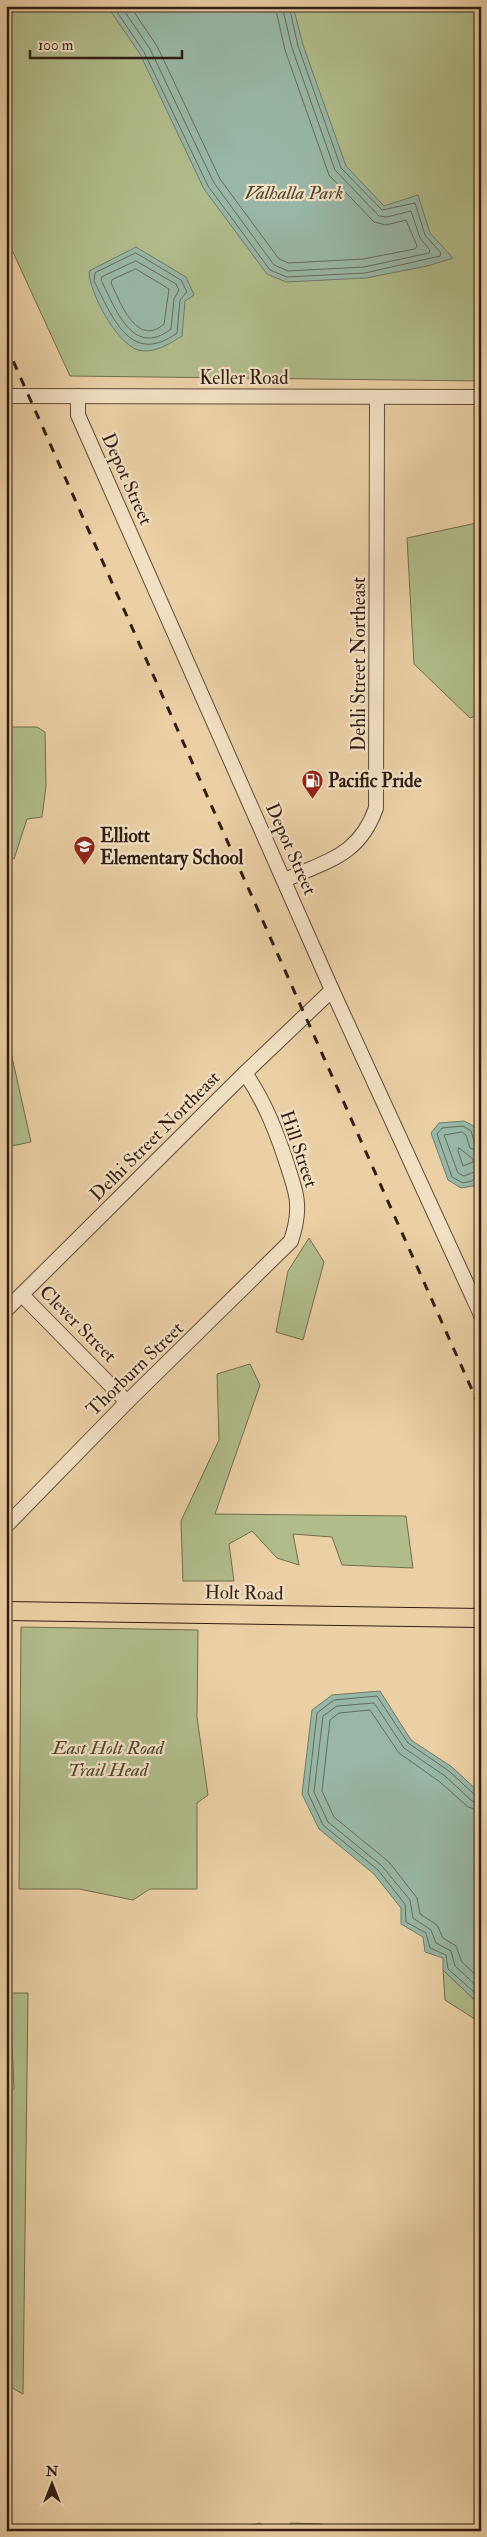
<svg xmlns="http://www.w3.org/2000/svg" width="487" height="2537" font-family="'IM FELL Double Pica',serif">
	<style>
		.green { fill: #b1bc8b; stroke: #726c4f }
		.water { fill: #98b7a6; stroke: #6f796b }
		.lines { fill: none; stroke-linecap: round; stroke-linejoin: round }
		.shore { stroke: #656a5c; stroke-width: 1 }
		.minor-casing { stroke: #604a38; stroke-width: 16 }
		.major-casing { stroke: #321d13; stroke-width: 20 }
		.minor { stroke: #f2e0c4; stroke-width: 14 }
		.major { stroke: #ebd0a5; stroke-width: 18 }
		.rail { stroke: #321d13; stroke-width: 3; stroke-dasharray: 9 9; stroke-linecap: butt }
		.labels { text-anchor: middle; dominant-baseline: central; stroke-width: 4.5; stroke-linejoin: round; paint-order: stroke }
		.park-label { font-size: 19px; font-style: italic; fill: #524531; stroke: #f2e0c4 }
		.street-label { font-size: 19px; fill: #321d13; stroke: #f2e0c4 }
		.poi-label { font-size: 19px; font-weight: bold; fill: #321d13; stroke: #f2e0c4; text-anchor: start }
	</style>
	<rect width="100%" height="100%" fill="#ebd0a5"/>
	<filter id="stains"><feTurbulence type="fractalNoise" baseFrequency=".004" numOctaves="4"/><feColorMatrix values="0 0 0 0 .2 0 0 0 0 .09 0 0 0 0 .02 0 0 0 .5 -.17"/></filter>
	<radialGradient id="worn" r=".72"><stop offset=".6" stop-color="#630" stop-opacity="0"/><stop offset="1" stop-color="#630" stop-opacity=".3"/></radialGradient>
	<g class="green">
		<path d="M6,6h475v375l-411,-5 -64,-139z"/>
		<path d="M481,522v192l-11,4 -56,-54 -7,-126z"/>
		<path d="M6,727h31l8,5 1,54 -4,31 -15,2 -13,40 -8,-5z"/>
		<path d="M6,1030l25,112 -25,5z"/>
		<path d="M309,1238l15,24 -21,78 -27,-8 12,-61z"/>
		<path d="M250,1364l10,21 -45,129 191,2 7,52 -71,-3 -10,-28 -39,-3 6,31 -22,-7 -25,-27 -23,13 5,37h-51l-2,-60 38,-81 -2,-66z"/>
		<path d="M21,1627l177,3 -1,87 11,78 -11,8v86h-47l-17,11 -54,-11h-60z"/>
		<path d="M443,1970l38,36v17l-36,-23z"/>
		<path d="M10,1993h18l-5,401 -16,-9 2,-103 -3,-1v-186l8,-6z"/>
		<path d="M260,2523l9,8h-41z"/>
		<path d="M291,2523l31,1 3,7h-39z"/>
	</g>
	<g class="water">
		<path d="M107,6h186l10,39 43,121 38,40 34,-11 12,38 23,25 -26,8 -61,12 -80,4 -19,-8 -63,-85 -64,-135z"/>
		<path d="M136,247l50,30 8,18 -9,6 -3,35c-13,8 -28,18 -44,14 -22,-7 -49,-58 -49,-79z"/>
		<path d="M464,1121l12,6 5,27 -3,31 -17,3 -13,-8 -17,-47 8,-10z"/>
		<path d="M380,1691l31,49 41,27 29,27v212l-38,-36v-12l-18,-6 -2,-15 -22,-13v-16l-27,-34 -55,-45 -17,-35 10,-84 20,-15z"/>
	</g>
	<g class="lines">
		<g class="shore">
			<path d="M113,6l31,46 64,134 62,84 17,7 78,-4 75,-17 1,-3 -16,-18 -10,-32 -33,7 -41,-42 -43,-122 -9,-40"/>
			<path d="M121,6l29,43 64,134 60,82 14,6 76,-4 65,-14 1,-3 -10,-12 -9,-27 -24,6 -8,-1 -44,-46 -43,-122 -10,-42"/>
			<path d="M130,6l27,40 63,133 59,80 10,4 74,-4 52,-10 2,-3 -11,-26 -20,5 -12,-3 -45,-47 -44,-125 -10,-44"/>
			<path d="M136,253l45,27 6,12 -7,8 -3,33c-47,34 -65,-17 -83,-52l1,-8z"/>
			<path d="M136,261l40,23 3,6 -5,9 -3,30c-39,30 -56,-22 -70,-49l1,-3z"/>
			<path d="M136,269l33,20 -5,35c-27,24 -44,-22 -53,-41l1,-3z"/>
			<path d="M481,1146l-6,-2 -4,-13 -8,-5 -21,2 -5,6 15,43 11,6 9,-2 4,-5 5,-1"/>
			<path d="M459,1148l14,11v3l-10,4 -5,-15z"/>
			<path d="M481,1152l-11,-4 -4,-13 -4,-3 -18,3 14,38 6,3 17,-7"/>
			<path d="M481,1797l-5,-1 -27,-25 -41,-28 -31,-47 -43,4 -17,13 -9,80 15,32 55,45 27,34 1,18 20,11 4,15 16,7 2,14 33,29"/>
			<path d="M481,1803l-9,-2 -27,-25 -41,-28 -30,-45 -37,3 -14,10 -9,76 14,30 54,44 28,34 3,18 18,12 5,13 15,8 4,15 26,24"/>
			<path d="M481,1811l-13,-4 -28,-25 -41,-29 -29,-43 -31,3 -9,7 -8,71 12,26 55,45 28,36 3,16 17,11 6,13 13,8 6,16 19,18"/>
		</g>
		<defs>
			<g id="minor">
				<path d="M6,396l475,1"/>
				<path d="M78,396v19l254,575 149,325"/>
				<path d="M285,880c43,-20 74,-24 91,-72l1,-411"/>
				<path d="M22,1295l105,107"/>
				<path d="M6,1310l239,-237 87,-83"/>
				<path d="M6,1526l121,-124 164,-161c4,-12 7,-24 6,-37 0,-12 -6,-26 -9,-37 -11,-34 -23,-65 -43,-94"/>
			</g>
			<path id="major" d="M6,1611l475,7"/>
		</defs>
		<use href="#minor" class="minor-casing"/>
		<use href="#major" class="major-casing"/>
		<use href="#minor" class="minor"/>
		<use href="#major" class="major"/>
		<path class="rail" d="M6,345l475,1065"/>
	</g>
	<defs>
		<symbol id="fuel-pin" viewBox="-11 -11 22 30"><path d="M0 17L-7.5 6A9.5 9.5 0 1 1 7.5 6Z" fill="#8f2418" stroke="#f2e0c4"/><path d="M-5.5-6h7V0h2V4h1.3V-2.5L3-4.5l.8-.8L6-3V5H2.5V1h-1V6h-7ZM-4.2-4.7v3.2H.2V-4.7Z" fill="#fff"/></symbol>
		<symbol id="school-pin" viewBox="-11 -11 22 30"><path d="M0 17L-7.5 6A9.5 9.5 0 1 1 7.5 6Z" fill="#8f2418" stroke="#f2e0c4"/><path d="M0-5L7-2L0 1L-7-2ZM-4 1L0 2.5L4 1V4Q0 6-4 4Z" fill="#fff"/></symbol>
	</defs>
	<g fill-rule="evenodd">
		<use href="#fuel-pin" x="300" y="768" width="25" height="34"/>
		<use href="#school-pin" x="72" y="834" width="25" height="34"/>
	</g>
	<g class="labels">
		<g class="park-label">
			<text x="294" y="193">Valhalla Park</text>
			<text x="108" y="1748">East Holt Road<tspan x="108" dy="22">Trail Head</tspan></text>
		</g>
		<g class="street-label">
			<text x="244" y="378">Keller Road</text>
			<text transform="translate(127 479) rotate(66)">Depot Street</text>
			<text transform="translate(359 664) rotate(-90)">Dehli Street Northeast</text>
			<text transform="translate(291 849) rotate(66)">Depot Street</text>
			<text transform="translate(155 1136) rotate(-45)">Delhi Street Northeast</text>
			<text transform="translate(299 1149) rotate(71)">Hill Street</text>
			<text transform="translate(78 1324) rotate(45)">Clever Street</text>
			<text transform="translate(135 1369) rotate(-44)">Thorburn Street</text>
			<text transform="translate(244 1593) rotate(1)">Holt Road</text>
		</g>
		<g class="poi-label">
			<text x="328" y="781">Pacific Pride</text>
			<text x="100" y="836">Elliott<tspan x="100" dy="22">Elementary School</tspan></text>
		</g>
	</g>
	<rect width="487" height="2537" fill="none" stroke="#ebd0a5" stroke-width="25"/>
	<rect x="8" y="8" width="472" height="2522" fill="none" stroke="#321d13" stroke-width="2.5"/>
	<rect x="12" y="12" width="462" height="2512" fill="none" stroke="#321d13"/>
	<g transform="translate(52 2484)" stroke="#f2e0c4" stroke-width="4" paint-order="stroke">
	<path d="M0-4L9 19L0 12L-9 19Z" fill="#321d13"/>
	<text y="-8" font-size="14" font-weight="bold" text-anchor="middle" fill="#321d13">N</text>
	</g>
	<path d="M30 50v8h152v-8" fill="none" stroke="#321d13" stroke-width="2.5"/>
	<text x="38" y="50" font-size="15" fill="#321d13" stroke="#f2e0c4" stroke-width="4" paint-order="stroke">100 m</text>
	<rect width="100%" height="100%" filter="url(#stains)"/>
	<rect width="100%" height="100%" fill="url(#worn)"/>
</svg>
